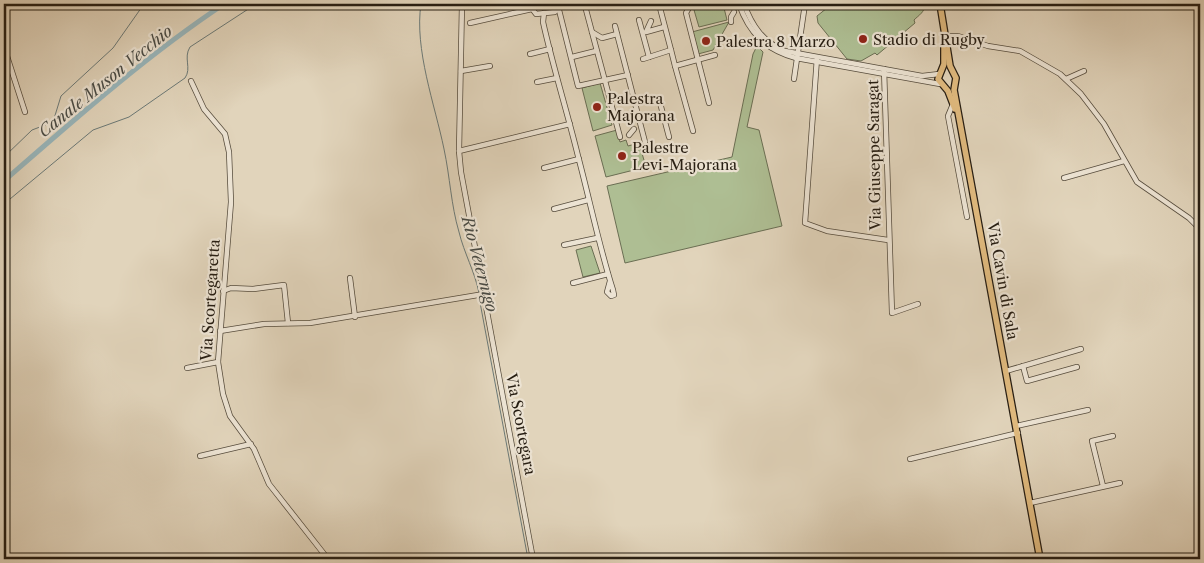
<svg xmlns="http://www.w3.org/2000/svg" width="1204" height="563" font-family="'Libre Caslon Text',serif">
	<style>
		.green { fill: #aebe93; stroke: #6a6e53 }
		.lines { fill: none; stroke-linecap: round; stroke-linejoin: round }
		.stream { stroke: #6b7977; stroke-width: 1 }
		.canal { stroke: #98b5ba; stroke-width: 5 }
		.minor-casing { stroke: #564c3d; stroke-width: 6 }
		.major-casing { stroke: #271e13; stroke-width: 8 }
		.minor { stroke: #ece3d3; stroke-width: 4.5 }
		.major { stroke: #e0ba7e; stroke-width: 5.5 }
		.poi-dot { fill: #8f2418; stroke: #ece3d3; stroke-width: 2 }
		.labels { text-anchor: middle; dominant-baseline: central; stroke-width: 4.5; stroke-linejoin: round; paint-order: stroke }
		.poi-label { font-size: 15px; fill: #271e13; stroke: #ece3d3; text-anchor: start }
		.street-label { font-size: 15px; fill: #271e13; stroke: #ece3d3 }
		.water-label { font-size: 16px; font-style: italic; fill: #494b45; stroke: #ece3d3 }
	</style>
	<rect width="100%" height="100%" fill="#e1d4bb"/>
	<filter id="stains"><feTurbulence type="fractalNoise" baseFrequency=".004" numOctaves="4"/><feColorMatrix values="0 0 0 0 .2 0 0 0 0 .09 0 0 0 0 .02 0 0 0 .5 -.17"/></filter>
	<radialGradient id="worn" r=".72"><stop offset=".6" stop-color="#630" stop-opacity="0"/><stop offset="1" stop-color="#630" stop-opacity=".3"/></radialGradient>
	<g class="green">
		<path d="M716,4h7l4,16 -28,7 -5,-17z"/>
		<path d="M832,4h93c0,8 -6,11 -11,16l1,3 -38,32 -2,-2 -14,8 -14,-2 -29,-36 -1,-7z"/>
		<path d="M729,22l-16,28 -15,4 -6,-22z"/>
		<path d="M757,46l6,6 -16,75 12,3 23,96 -157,37 -18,-77 125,-29 21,-103z"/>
		<path d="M600,83l12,42 -19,6 -11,-43z"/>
		<path d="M617,130l3,12 6,-2 2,6 11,-3 7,24 -40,10 -11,-41z"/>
		<path d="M591,246l9,27 -17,4 -7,-27z"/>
	</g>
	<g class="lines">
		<g class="stream">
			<path d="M185,4h3"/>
			<path d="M421,4c-7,45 14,101 23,145 6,28 7,56 15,83 5,21 16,40 20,61"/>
			<path d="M4,157l28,-27 21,-8 8,-26 52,-48 31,-44"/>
			<path d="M4,204l89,-74 36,-13 56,-39c7,-10 -2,-20 5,-31l66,-43"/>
			<path d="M479,297l49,262"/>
		</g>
		<path class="canal" d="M4,181c71,-62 142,-125 220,-177"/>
		<defs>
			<g id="minor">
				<path d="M404,4v3"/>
				<path d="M462,4l-3,147 2,21 72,387"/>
				<path d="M547,4l-12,1 -2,5 3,4 19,-2 3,-4 -2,-4"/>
				<path d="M662,4l-2,4 11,42"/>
				<path d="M691,4l-5,9 23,90"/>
				<path d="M739,4c10,29 27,46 57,54l144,26"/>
				<path d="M744,4c8,22 19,38 41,47l137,25 17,-2"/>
				<path d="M585,6l35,131"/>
				<path d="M557,10h2l19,76 50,-11"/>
				<path d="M544,13l-1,9c10,45 24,89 35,134 12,45 21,90 35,134l1,5 -3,1 -4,-4 3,-11"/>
				<path d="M639,20l10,37"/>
				<path d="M651,21l-5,11 18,-5"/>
				<path d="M731,22v-5l3,-5"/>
				<path d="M470,23l62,-14"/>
				<path d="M615,26l30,116"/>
				<path d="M592,32l10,6 15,-4"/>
				<path d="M943,36h15l30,10 32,5 40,23 21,20 23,30 33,58 52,36 11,11"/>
				<path d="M4,47l21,65"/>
				<path d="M530,54l20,-5"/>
				<path d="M572,57l24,-6"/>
				<path d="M817,58l-12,165 22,8 61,9"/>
				<path d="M643,59l28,-9 4,16 40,-11"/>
				<path d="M675,66l18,65"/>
				<path d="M884,69l8,244 26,-9"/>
				<path d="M461,71l29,-5"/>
				<path d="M794,79l11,-75"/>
				<path d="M1066,79l18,-8"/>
				<path d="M191,81l13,28 21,25 4,18 2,50 -13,160 5,32 7,22 24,33 15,35 59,75"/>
				<path d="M537,82l20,-4"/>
				<path d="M659,99l10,38"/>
				<path d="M953,104l-5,12 19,101"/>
				<path d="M629,135l5,-6"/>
				<path d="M459,151l111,-27"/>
				<path d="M544,168l35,-9"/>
				<path d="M1064,178l60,-17"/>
				<path d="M554,209l34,-9"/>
				<path d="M564,245l33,-7"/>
				<path d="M350,278l5,39"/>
				<path d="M573,283l35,-9"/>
				<path d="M223,291l8,-3 22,1 31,-4 4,38"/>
				<path d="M220,331l44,-7 46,-1 174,-29"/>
				<path d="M1023,366l4,15 50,-14"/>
				<path d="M187,368l31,-6"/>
				<path d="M1006,371l75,-22"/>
				<path d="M1016,426l72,-16"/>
				<path d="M200,456l51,-12"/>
				<path d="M910,459l108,-26"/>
				<path d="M1103,486l-11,-45 21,-5"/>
				<path d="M1030,503l90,-20"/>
				<path d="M4,543l2,16"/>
			</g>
			<g id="major">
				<path d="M940,4l10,62 6,12 -2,12 86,469"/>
				<path d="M944,47v17l-6,15 10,12 7,18"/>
			</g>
		</defs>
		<use href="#minor" class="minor-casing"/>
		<use href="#major" class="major-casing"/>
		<use href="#minor" class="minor"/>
		<use href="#major" class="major"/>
	</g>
	<g class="poi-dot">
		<circle cx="863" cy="39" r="5"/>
		<circle cx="706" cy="41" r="5"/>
		<circle cx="597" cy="107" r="5"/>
		<circle cx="622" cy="156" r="5"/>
	</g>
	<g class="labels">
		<g class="poi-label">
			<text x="873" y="39">Stadio di Rugby</text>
			<text x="716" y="41">Palestra 8 Marzo</text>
			<text x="607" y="98">Palestra<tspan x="607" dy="17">Majorana</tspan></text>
			<text x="632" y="147">Palestre<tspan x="632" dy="17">Levi-Majorana</tspan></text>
		</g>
		<g class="street-label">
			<text transform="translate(874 155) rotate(-91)">Via Giuseppe Saragat</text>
			<text transform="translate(1003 281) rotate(80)">Via Cavin di Sala</text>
			<text transform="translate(210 300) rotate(-86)">Via Scortegaretta</text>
			<text transform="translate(521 424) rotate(79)">Via Scortegara</text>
		</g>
		<g class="water-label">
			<text transform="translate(105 81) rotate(-39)">Canale Muson Vecchio</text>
			<text transform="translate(480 264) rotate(75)">Rio Veternigo</text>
		</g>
	</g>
	<rect width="1204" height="563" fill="none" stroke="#e1d4bb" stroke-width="20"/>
	<rect x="5" y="5" width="1194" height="553" fill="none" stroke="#271e13" stroke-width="2.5"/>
	<rect x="10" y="10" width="1184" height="543" fill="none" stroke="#271e13"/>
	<rect width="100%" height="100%" filter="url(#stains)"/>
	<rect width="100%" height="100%" fill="url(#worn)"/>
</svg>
